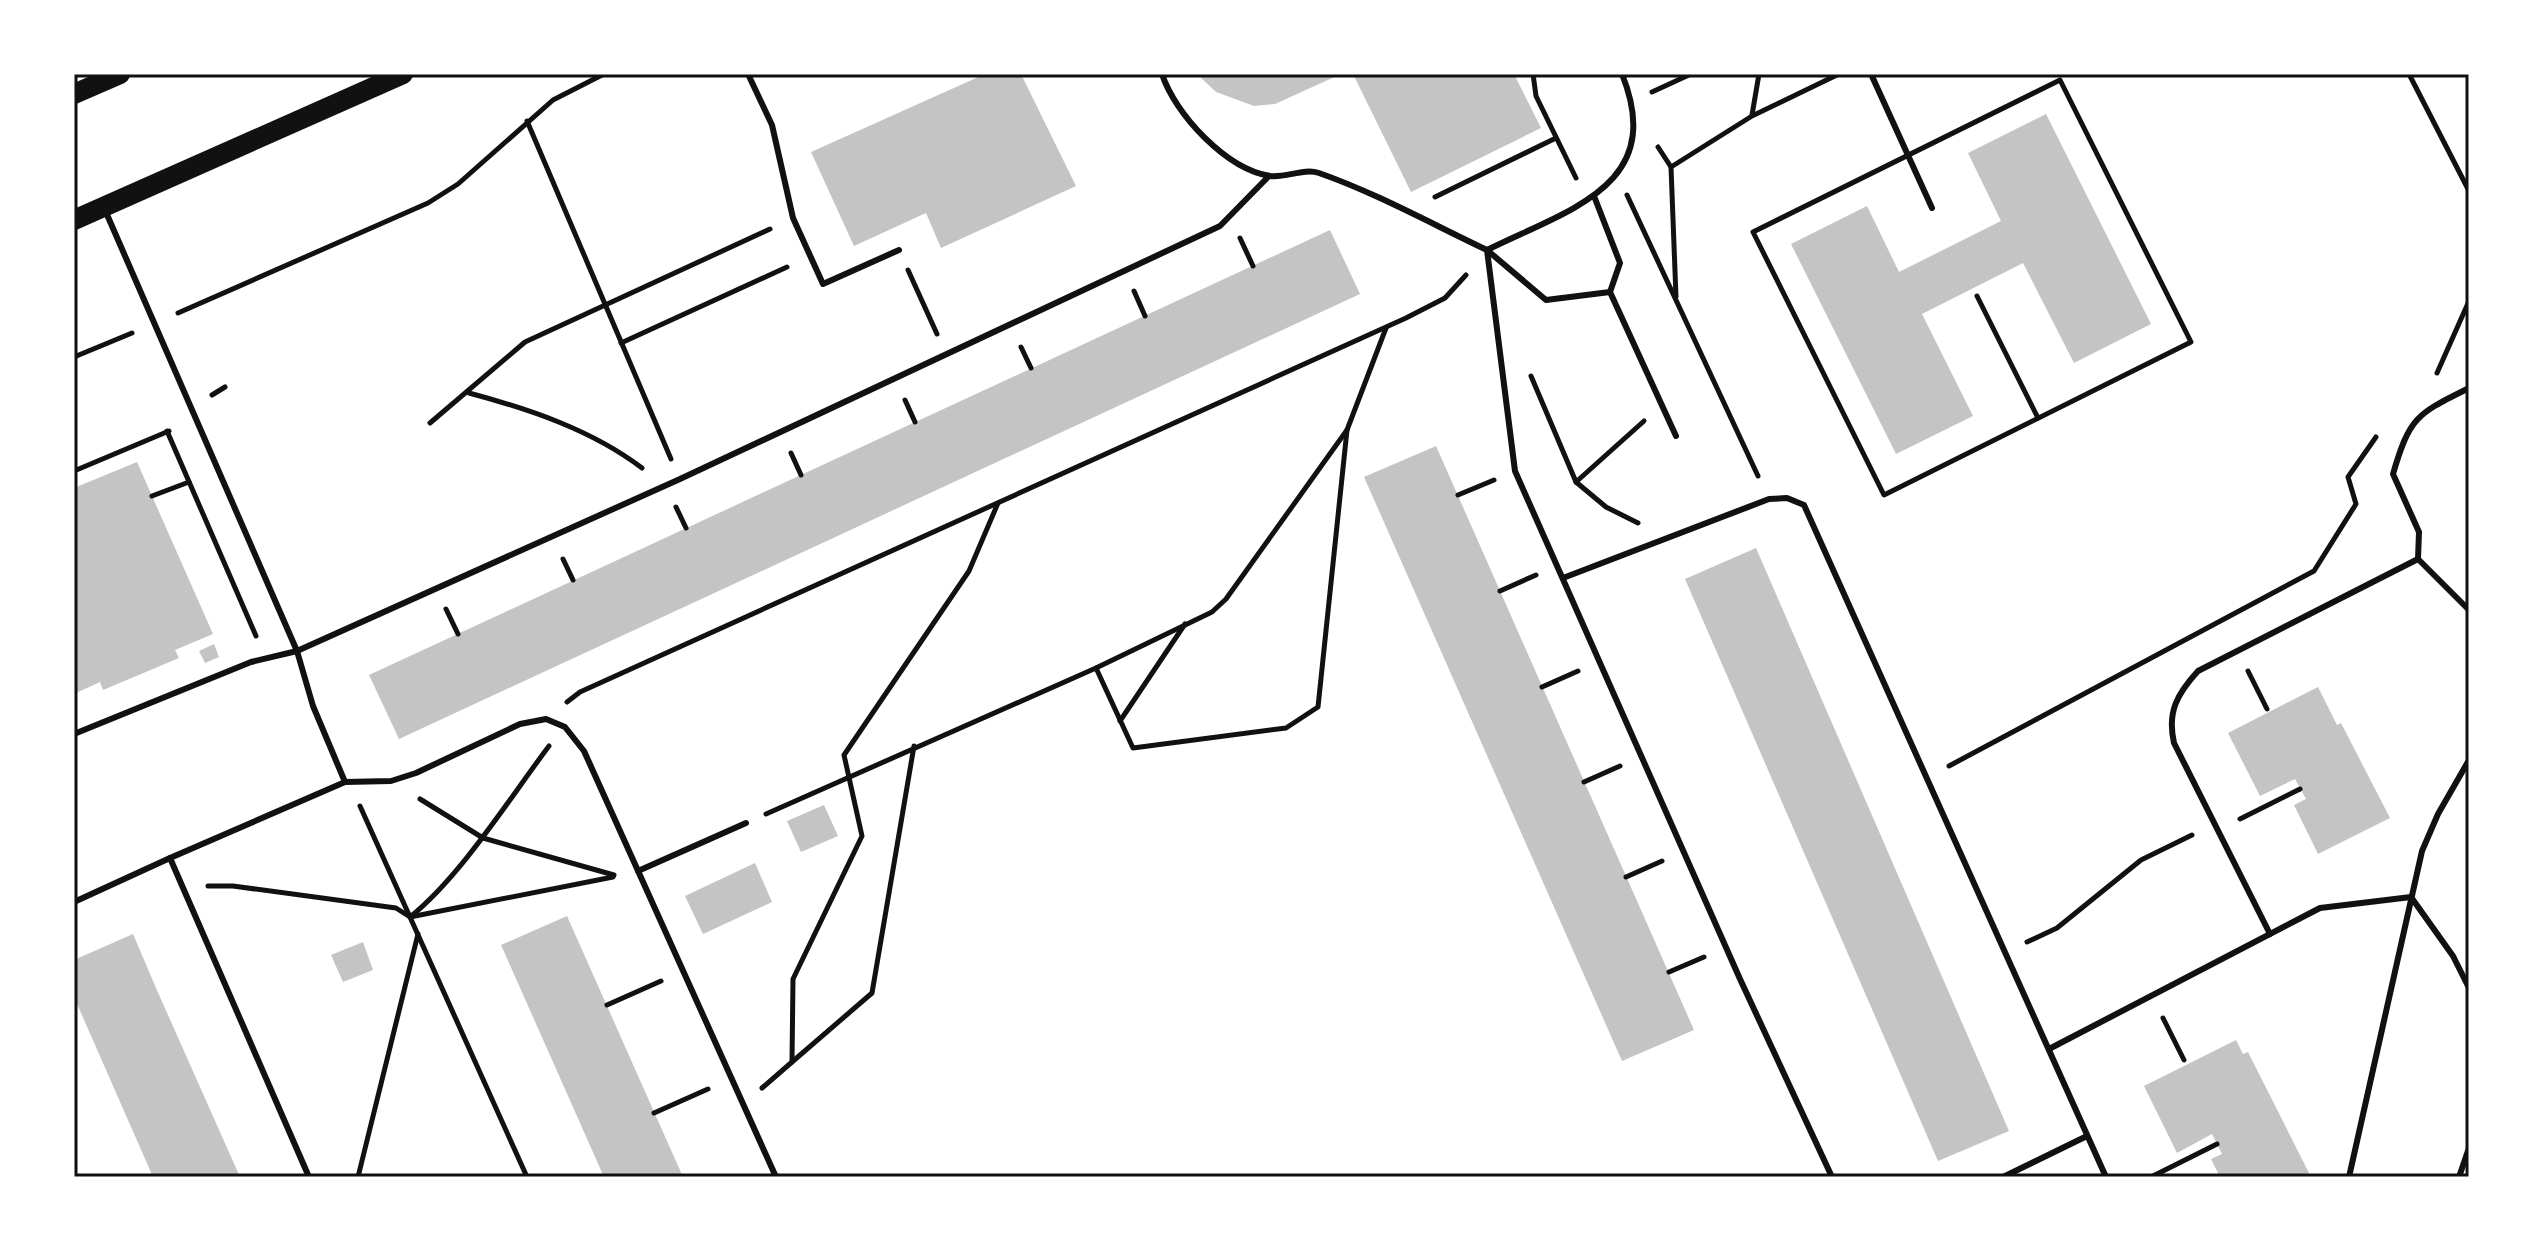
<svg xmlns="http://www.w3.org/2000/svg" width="2543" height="1251" font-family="Inter,sans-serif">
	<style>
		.building { fill: #c4c4c4 }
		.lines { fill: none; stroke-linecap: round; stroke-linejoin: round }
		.path { stroke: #111; stroke-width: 5 }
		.service { stroke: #111; stroke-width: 6 }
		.primary { stroke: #111; stroke-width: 20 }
		.neatline { fill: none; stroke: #111; stroke-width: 3 }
	</style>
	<rect width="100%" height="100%" fill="#fff"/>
	<g class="building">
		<path d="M985,74h36l55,112 -135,62 -15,-35 -72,33 -43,-94z"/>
		<path d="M1197,74h144l-66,30 -21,2 -38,-14z"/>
		<path d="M1353,74h161l27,54 -130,64z"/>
		<path d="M2046,114l105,210 -77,39 -51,-100 -101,51 51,102 -77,38 -105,-210 76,-38 32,66 102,-51 -33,-68z"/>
		<path d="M1330,230l30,64 -961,445 -30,-64z"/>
		<path d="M1436,446l258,584 -72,31 -258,-584z"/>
		<path d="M137,462l76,172 -38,16 4,8 -76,32 -3,-8 -26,12v-206z"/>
		<path d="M1756,548l253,583 -71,30 -253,-582z"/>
		<path d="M214,644l5,13 -14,6 -6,-12z"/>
		<path d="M2318,687l19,38 4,-2 49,95 -72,36 -24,-49 12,-6 -11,-20 -35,17 -32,-63z"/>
		<path d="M824,805l14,31 -37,16 -14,-31z"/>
		<path d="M755,863l17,39 -69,32 -18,-38z"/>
		<path d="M567,916l116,261h-79l-103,-232z"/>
		<path d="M133,934l23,54 84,189h-87l-79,-180v-37z"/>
		<path d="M363,942l10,28 -30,12 -12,-27z"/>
		<path d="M2236,1040l7,14 5,-2 61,121 -9,4h-80l-9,-18 11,-5 -10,-20 -35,19 -33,-67z"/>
	</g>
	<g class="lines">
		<g class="path">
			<path d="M1533,74l3,22 40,82"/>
			<path d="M2409,74l60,117"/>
			<path d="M2060,80l131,262 -307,153 -131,-263z"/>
			<path d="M1652,92l39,-18"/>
			<path d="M1752,115l7,-41"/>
			<path d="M527,121l144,338"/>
			<path d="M1658,147l13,20 5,130"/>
			<path d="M1671,167l81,-51 87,-42"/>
			<path d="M1627,195l131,281"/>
			<path d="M1435,197l121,-59"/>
			<path d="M1240,238l13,28"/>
			<path d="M908,270l29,64"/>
			<path d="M1134,291l11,25"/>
			<path d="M1977,296l61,122"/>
			<path d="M178,313l250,-110 30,-19 95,-84 51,-26"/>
			<path d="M621,343l166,-76"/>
			<path d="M1021,347l10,21"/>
			<path d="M74,357l58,-24"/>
			<path d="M2437,373l32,-72"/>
			<path d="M1531,376l45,106 30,25 32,16"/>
			<path d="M469,393c60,16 123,37 173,75"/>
			<path d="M212,395l13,-8"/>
			<path d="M905,400l10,22"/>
			<path d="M430,423l95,-81 245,-113"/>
			<path d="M167,431l89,205"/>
			<path d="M791,453l10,22"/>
			<path d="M74,471l95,-40"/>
			<path d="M1576,482l68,-61"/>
			<path d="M1458,495l36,-15"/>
			<path d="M152,496l37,-14"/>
			<path d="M676,507l10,21"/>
			<path d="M563,559l10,21"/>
			<path d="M1500,591l36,-16"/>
			<path d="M446,609l12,25"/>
			<path d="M1096,668l37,80 153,-20 32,-21 29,-277 39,-102"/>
			<path d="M2248,671l19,38"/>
			<path d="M1542,687l36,-16"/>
			<path d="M567,702l13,-10 826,-374 39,-20 21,-23"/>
			<path d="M1120,721l65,-97"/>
			<path d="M1949,766l365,-195 42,-67 -8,-27 28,-40"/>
			<path d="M1584,782l36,-16"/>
			<path d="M420,799l63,39 131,37"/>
			<path d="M360,806l167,371"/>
			<path d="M766,814l330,-146 116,-56 14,-13 121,-169"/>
			<path d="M2240,819l60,-30"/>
			<path d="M1626,877l36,-16"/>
			<path d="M208,886h25l163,22 14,9 203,-40"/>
			<path d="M410,917c51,-41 99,-118 139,-171"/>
			<path d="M2027,942l30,-14 84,-68 51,-25"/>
			<path d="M1669,972l35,-15"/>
			<path d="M607,1005l54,-24"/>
			<path d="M2163,1018l21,42"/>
			<path d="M792,1062l80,-69 42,-247"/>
			<path d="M762,1088l30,-26 1,-83 69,-143 -18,-81 125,-184 29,-68"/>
			<path d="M654,1113l54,-24"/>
			<path d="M358,1177l60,-243"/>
			<path d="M2151,1177l66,-33"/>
		</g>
		<g class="service">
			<path d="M748,74l24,51 21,93 30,66 76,-34"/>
			<path d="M1162,74c13,40 64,95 108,102 16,2 34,-8 49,-3 57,20 113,51 168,77l28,221 225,508 92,198"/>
			<path d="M1871,74l61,134"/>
			<path d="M1594,196l26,67 -10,29 66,144"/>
			<path d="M105,210l192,441 16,55 32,76"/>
			<path d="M1610,292l-64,8 -59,-50c82,-41 180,-64 135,-176"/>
			<path d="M2418,559l51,51"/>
			<path d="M1563,578l206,-79 18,-1 17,7 302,672"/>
			<path d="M74,734l177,-72 46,-11 383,-172 540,-253 49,-50"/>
			<path d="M638,871l108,-48"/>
			<path d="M74,902l96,-44"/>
			<path d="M2270,934l-96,-191c-7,-31 3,-49 24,-72l220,-112 1,-27 -26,-58c17,-58 24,-60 76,-86"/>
			<path d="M2049,1049l271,-141 91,-11 42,59 16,32"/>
			<path d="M309,1177l-139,-319 175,-76 46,-1 25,-8 104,-49 26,-5 19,8 19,24 192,426"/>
			<path d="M2003,1177l84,-41"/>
			<path d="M2349,1177l73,-326 16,-37 31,-54"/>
			<path d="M2459,1177l10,-29"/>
		</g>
		<g class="primary">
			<path d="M74,94l46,-20"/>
			<path d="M74,220l329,-146"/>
		</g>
	</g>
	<rect width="2543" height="1251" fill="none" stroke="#ffffff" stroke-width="152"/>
	<rect x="76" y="76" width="2391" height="1099" class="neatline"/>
</svg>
